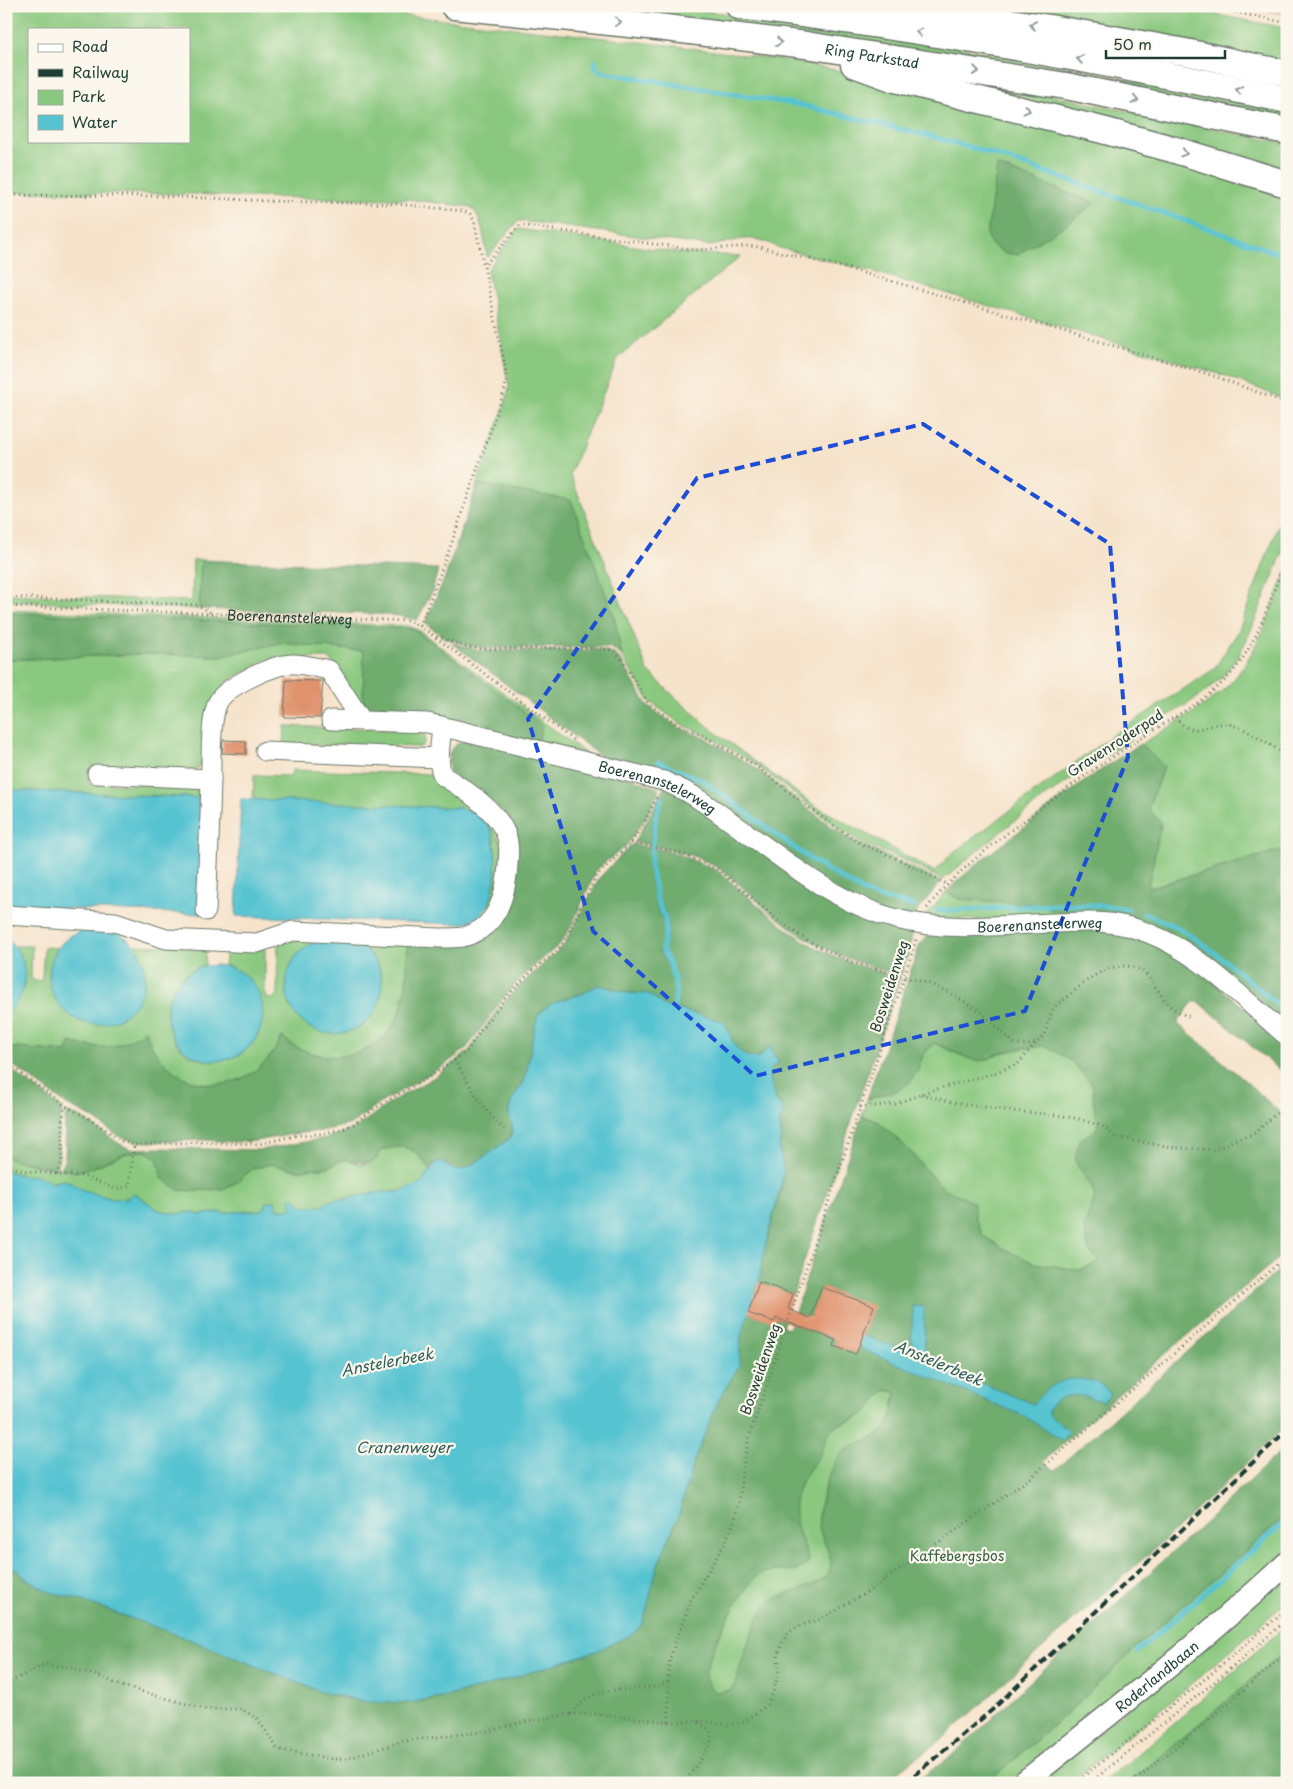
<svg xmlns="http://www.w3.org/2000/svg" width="1293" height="1789" font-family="'Playpen Sans',sans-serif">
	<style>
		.industrial { fill: #d1bfbd }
		.green { fill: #8ac87f; stroke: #54825a; fill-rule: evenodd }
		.forest { fill: #6fac6e; stroke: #477451; fill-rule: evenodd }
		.water { fill: #57c3d1; stroke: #3b8082 }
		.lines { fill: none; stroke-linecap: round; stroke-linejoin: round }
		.stream { stroke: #57c3d1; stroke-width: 5 }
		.building { fill: #e0926d }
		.minor-casing { stroke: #6a7769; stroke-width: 21 }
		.major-casing { stroke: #6a7769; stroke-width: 25 }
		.highway-casing { stroke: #6a7769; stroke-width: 29 }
		.path { stroke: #6a7769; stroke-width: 3; stroke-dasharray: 1 4; stroke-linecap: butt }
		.minor { stroke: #fff; stroke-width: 19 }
		.major { stroke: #fff; stroke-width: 22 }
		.highway { stroke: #fff; stroke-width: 26 }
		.rail { stroke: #1f3d34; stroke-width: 4; stroke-dasharray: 8 4; stroke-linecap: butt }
		.oneway { stroke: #8f9e9a }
		.marked { fill: none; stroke: #1d4ed8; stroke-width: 4; stroke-dasharray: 10 6; stroke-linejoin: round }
		.labels { text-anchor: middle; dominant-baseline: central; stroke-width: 4.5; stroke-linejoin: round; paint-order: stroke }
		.street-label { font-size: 14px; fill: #1f3d34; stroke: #fbf7ec }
		.park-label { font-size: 14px; fill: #3a6047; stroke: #fbf7ec }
		.water-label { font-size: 15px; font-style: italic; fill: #2d5e5b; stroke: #fbf7ec }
	</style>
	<rect width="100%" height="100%" fill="#fbf7ec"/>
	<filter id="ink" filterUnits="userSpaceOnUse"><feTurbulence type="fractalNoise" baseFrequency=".02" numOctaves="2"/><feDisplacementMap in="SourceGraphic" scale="10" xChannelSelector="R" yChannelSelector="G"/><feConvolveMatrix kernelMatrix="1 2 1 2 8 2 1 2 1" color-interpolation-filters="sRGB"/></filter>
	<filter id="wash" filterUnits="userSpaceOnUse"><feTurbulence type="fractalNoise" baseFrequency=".0096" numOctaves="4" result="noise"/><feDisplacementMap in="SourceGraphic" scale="20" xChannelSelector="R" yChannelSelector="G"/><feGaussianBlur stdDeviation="1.12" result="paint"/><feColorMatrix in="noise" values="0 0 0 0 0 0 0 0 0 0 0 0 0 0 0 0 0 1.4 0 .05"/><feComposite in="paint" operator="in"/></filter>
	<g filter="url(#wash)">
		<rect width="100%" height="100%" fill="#f6e3cb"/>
		<path class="industrial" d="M1239,6h48v10z"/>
		<g class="green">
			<path d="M6,6h317l353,40 114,15 75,15 422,112v212l-61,-24 -113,-34 -236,-69 -100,-26c-29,-15 -38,-6 -67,-1l-188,-25h-4l-30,36 -1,-1c-3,-14 -4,-39 -16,-49l-64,-8 -167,-2 -42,-3 -192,-2zM29,29h160v112h-160z"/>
			<path d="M538,6h126l90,11 188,27 345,67v12z"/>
			<path d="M933,6h237l117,22v41z"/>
			<path d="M899,67l116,21 272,56v36z"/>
			<path d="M518,229l163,24 60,3 -123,102 -48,116 78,197 29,28 38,33 99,73 121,67 16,-18 159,-117 104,-68 24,-37 49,-130v40l-39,95 -10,19 -15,20 -23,20 -88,55 -67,46 -61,48 -41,35 -42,-21 -38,-16 -19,-11 -89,-68 -45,-27 -29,-13 -32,-23 -27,-45 -8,-40 -116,-128 -21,-4 30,-86 2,-12 -22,-116z"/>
			<path d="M193,560h8l-2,49 -193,-8v-7l186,7z"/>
			<path d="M1287,570v281l-6,-1 -134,38 14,-65 -13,-15 16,-42 -24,-21c30,-19 73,-41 95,-67 25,-31 37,-72 52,-108z"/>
			<path d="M6,610l402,16 12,5 9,7 158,116 -49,-10 -124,-115 -408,-16z"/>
			<path d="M281,643l83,8 -1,56 -34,-49 -62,1 -42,24 -22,77c-5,10 -9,12 -20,14l-95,-5v14l118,4 -1,11 -199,-8v-130l137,-6 78,2z"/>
			<path d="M285,726l135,5 5,3v7l-3,5 -3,1 -135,-3z"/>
			<path d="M292,770l137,4 54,38 19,32 -7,56 -7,7c5,-11 5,-23 6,-35 2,-32 3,-55 -34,-64l-207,-8 1,-25 37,1z"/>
			<path d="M946,892l13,7 75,5 42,13 -97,3 -54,-3z"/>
			<path d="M303,937l24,1c-8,3 -18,6 -24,11 -11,9 -17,23 -15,37 0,5 0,11 1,15 9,37 67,44 85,11 4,-7 5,-17 7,-25 4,-18 -10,-36 -24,-44l50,-2c2,21 -1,62 -11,80 -24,42 -79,46 -114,16 -15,32 -44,53 -81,46 -10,-2 -20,-5 -28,-12 -10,-7 -15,-17 -23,-26 -3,-4 -9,-6 -13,-9 -25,14 -39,14 -67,6l-3,10 -61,-5v-33l6,-5 12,-43 -3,-10 -6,-10h17l-1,31 3,4 8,-1v-3l2,-30 14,1c-12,20 -12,43 5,60 3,4 7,8 12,10 4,1 10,1 15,1 7,1 16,3 23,2 15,-4 27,-19 30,-33 4,-16 1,-30 -9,-43l72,3 -1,17c-57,16 -47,96 9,96 57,0 68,-79 10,-96l2,-17h39v44l3,7h4l5,-4 1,-51z"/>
			<path d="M934,1043c15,6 36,20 53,17 4,-1 7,-5 10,-6 6,-2 44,-9 49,-8 12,2 40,28 46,39 2,4 1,10 1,15 1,12 9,21 1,32l-8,48c7,7 10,14 7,23l5,56 -1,4 -18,7 -45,-7 -28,-13 -23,-14 -8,-19 -2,-14 -28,-14 -15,-14 -16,-20 -35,-33 -17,-6 5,-17 17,-4 34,-25 5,-15z"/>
			<path d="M397,1146c18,2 22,10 33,23 -3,8 -8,13 -14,17 -11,7 -23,5 -34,6 -14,1 -28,6 -42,7 -7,0 -12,6 -17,7 -6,1 -14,1 -20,0l-9,-8 -3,5 1,4 -7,3 -8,-2 -2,-6 -10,4 -2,4 -5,2 -11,-2 -6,3 -12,-1 -5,2 -3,-2 -22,3 -5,-2 -18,1 -17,-4 -25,-17 -6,5 -15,1 -30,-9 -11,-7 -8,-3 -14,3 -14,-8 -11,1 -19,-5v-15c19,9 62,17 82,13 17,-4 41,-22 58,-17 13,4 36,29 47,39l30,-2 14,-7 15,-13 19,-5 27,6 30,-3 12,-6 7,-1 15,4 14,-5 6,-9z"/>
			<path d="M887,1390l8,2 1,3c-3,9 -3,20 -8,29 -15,23 -43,16 -55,43 -8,17 -16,40 -14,59 2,15 17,32 10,47 -6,10 -35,19 -47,24 -3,1 -8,2 -11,4 -3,2 -5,9 -7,13 -14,23 -21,44 -29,70l-4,6 -13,3c-6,-4 -10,-6 -12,-13 -4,-18 37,-96 52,-105 12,-6 25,-3 38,-5 5,-1 9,-6 13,-9 -4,-13 -10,-26 -14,-39 -5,-23 8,-42 18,-61 6,-10 11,-24 20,-32 8,-8 21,-8 31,-15 9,-6 13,-19 23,-24z"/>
			<path d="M1287,1515v36c-85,78 -175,150 -266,221l-14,11h-20l78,-68 79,-75z"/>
			<path d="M1287,1576v26l-143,122 -75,59h-31z"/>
			<path d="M1282,1629l5,3v18l-158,133h-28l35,-27z"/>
		</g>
		<g class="forest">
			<path d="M997,166l98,37 -28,21 -49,30h-13l-14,-10 -4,-10z"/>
			<path d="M477,484l94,16 43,116 8,40 -7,-6 -7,-3 -125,1 -16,-3 -22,-7 -20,-15 21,-48z"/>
			<path d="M201,560l23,1 214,8 -6,23 -15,28 -17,-4 -22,-2 -179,-5z"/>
			<path d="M6,613l408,16 128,96 -4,19 120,44v5l-12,24 -21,30 -21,16 -8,8 -24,54 -12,19 -35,30 -17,18 -42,57 -23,17 -66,39 -25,19 -30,7 -23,2 -43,8 -22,1 -29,-2 -56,2 -15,-1 -16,-5 -27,-19 -24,-12 -61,-45v-13l61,5 3,-10c30,8 49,8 75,-12 24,70 106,73 137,7 35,30 92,26 115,-17 9,-18 12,-59 10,-79l91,-16c14,-17 14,-29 16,-51 1,-11 3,-23 3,-35 -3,-29 -46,-50 -67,-66 -3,-15 -3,-26 13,-32 7,-3 14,-9 20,-13 -42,-12 -76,-19 -120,-21l1,-56 -83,-8 -60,13 -78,-2 -137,6z"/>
			<path d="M452,643l29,8 121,-1 11,3 7,6 27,46 31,22 27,11 48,28 79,61 18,12 91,43 -24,29 -8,39 -8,25c-43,-11 -83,-26 -118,-53 -20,-14 -36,-32 -55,-47 -20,-17 -49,-24 -74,-29l3,-25 6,-25c-11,13 -11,33 -13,49l-16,-3 11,-18 19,-36 -65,-33z"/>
			<path d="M1140,744l24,22 -16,42 13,15 -13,65 134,-38 5,1v178l-79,-68 -174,-57 -75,-5 -13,-7c23,-23 50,-43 76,-63 38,-30 77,-59 118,-85z"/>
			<path d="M632,844l18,4 -1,22 7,35 7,16 1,10 -4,21c11,20 17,32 13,56l-8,-2 -13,-10 -32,-5 -21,-6 -17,9 -11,2 -29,14 -4,6 -12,59 -17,32 -1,6 5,10 -3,14c-5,6 -44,33 -52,33 -7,0 -11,-6 -17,-8l-9,3 -2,4c-17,-21 -21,-26 -48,-19l-6,9 -6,4 -23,-3 -7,1 -12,6 -30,3 -27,-6 -19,5 -15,13 -14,7 -30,2 -15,-1 -16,-12 -5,-20 -12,-7 -19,2 -38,16 -13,3 -14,-3c9,-17 1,-39 5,-57l14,5 43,29 9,3 23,-1 105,2 67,-12 28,-10 39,-28 42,-24 33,-25 23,-34 21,-25 51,-47 36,-68z"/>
			<path d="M653,848l25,6 40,17 61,52 27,19 15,8 33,14 46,14 -107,316 -34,-12 6,-35 16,-58 -2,-41 2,-16 -2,-9 5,-14 -8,-9 -7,-26 2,-6 8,-5 -12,-15c-4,7 -7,10 -16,9 -17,-3 -22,-22 -28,-36l-47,-12c4,-23 -4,-40 -12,-61l4,-13v-10l-4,-16 -6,-12 -6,-30z"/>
			<path d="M1088,928l41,6 55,24 103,85v33l-88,-74h-6l-14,18 -1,4 63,53 46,42v132l-164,139 -80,72 12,8 232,-207v162l-119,112 -153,135 -39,37 -31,28 -62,46h-877v-222l22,19 22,12 27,7 109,39 124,50 33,10 40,4 40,-1 65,-15 108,-35 35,-16 9,-8 2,-6 15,-54 22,-53 14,-51 26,-64 20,-33 2,-30 7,-23 26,9 2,-4 8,3 -2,6 7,2 2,-6 45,17 -2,6 23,7 16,-47 -52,-19 -11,30 -15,-5 67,-196 17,6 35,33 16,20 15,14 29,14 1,14 8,19 23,14 28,13 45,7 18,-7 1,-4 -9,-8 -5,-23 11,-31 -4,-12 -14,-20 -2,-7 5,-19 14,-7 4,-5 1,-7 -4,-6 -2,-28 -21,-25 -26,-15 -24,2 -25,6 -10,6 -12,1 -41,-18 -11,12 -5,15 -8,12 -13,9 -30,8 53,-155 7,-8 7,-5zM887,1390l8,2 1,3c-3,9 -3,20 -8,29 -13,19 -35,17 -47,30 -8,9 -12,24 -16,35 -4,12 -7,25 -6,37 2,15 18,33 9,47 -8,15 -43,18 -57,28 -17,12 -29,62 -36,83l-4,6 -13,3c-6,-4 -10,-6 -12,-14 -5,-20 35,-88 50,-102 14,-13 42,2 53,-16 -9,-29 -23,-49 -7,-80 5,-9 12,-17 17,-25 6,-10 5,-19 14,-27 8,-8 21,-8 31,-15 9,-6 13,-19 23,-24z"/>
			<path d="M6,1066l56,42 -4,31 1,20 -3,9 -40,-7 -10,-5z"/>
			<path d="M1287,1445v70l-143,125 -79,75 -78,68h-73l37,-27 31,-28 38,-37 187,-170z"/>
			<path d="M1287,1650v133h-158z"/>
		</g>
		<g class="water">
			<path d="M6,790l199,8 -4,116 -195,-8z"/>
			<path d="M241,799l219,9c10,3 20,6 27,14 12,16 11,71 -1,87 -6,8 -15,13 -26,15l-224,-8z"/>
			<circle cx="97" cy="976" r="48"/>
			<path d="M6,938c25,20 25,55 0,76z"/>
			<circle cx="334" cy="986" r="48"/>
			<circle cx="215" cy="1013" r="48"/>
			<path d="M599,985l28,8 22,1 16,12 58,15c6,6 6,14 10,21 4,9 18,21 29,13 2,-2 4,-6 7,-9l10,17 -8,5 -2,8 7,24 8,11 -5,12 2,9 -2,16 5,25 -19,74 -6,35 -18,54 -2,30 -20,33 -26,64 -14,51 -22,53 -11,45 -6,15 -9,8 -35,16 -108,35 -36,9 -45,8 -39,-1 -47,-10 -135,-54 -109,-39 -27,-7 -22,-12 -22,-19v-390l19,5 11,-1 4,3 6,1 4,4 14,-3 8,3 11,7 30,9 14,-1 7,-5 25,17 17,4 16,-2 7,3 22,-3 3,2c11,-4 27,-1 39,-4l3,-8 9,-1 2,7 8,2 7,-3 -2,-8 3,-2 10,9h20l6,-5 8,-2 9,1 7,-3 28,-5h17l18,-6 8,-6 12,-18c9,0 13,7 21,8 11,1 40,-23 51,-30 10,-13 0,-18 1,-29 1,-14 13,-22 16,-35 6,-19 6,-41 13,-60 11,-17 30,-16 46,-23 5,-3 10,-6 15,-8z"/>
			<path d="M913,1306l11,1 1,53 108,44c14,-18 32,-29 55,-24 11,2 17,5 22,15l-7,7c-18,-7 -43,-13 -55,8l2,6 20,15 -8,9 -38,-24 -163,-67 1,-3 -24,-9h24l1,-2 48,19z"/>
		</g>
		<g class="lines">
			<g class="stream">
				<path d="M595,62v5l6,5 204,34 132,32 53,15 297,103"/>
				<path d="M658,762l44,18 109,80 46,28 15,8 43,10"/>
				<path d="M662,798l-6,17 -6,49 7,36 8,19 1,12 -4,18 7,14 5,16 2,14 -2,15"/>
				<path d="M937,910c62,2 130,-12 191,-1"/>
				<path d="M1144,913c11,5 22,9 32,14 41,23 75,56 111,86"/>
				<path d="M1137,1652l150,-132"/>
			</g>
		</g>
		<g id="blocks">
			<g class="building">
				<path d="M286,680l37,1 -3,37 -36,-1z"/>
				<path d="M223,740l23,1v13l-24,-1z"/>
				<path d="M759,1282l34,12 -5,15 22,9 11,-31 53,19 -18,48 -22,-8 2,-6 -60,-22 -2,4 -26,-9z"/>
			</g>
		</g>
	</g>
	<g filter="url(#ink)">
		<use href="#blocks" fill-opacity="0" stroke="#6a7769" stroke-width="1"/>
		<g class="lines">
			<defs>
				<g id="minor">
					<path id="s2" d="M331,720l97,3 236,58 25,12 17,11c24,17 48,34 71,51 37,27 74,52 119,64 51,13 106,6 158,4 24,-1 48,-3 72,3 64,15 112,69 161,110"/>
					<path d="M265,751l174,7"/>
					<path d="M97,774l114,5"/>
					<path d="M206,911c2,-44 4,-89 5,-133 0,-19 -1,-60 7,-76 8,-16 55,-37 73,-38 12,-1 26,4 38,6l33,51"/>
					<path d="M6,915l109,7 51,17 91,4 36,-12 147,7c7,0 16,0 23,-1 34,-8 43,-41 45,-72 1,-13 2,-25 -5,-37 -11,-21 -40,-40 -60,-52 -7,-15 -2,-34 -1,-50"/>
				</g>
				<g id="major">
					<path id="s3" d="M1023,1783c90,-71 180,-142 264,-220"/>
				</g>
				<g id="highway">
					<path id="s4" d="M454,6l195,20 157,19 260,41 221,45"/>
					<path d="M739,6c184,22 367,55 548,94"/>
					<path d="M851,7c114,4 226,25 339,46 32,6 64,15 97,20"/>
					<path d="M854,64l41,15 207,51 70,19 115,35"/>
				</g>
			</defs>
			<use href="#minor" class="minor-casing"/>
			<use href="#major" class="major-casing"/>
			<use href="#highway" class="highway-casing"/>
			<g class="path">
				<path d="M1206,6l81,17"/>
				<path d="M6,195l153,1 113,5 125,3 67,7 6,3 4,6 10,46"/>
				<path d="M6,597l192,8 13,8"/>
				<path id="s1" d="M6,606l404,15 12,6 154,115"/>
				<path d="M420,626l31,-81 54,-156 1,-9 -1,-13 -21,-101 36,-41 176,25 53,-4 10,1 87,21 255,74 110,33 76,28"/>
				<path d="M437,636l29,11 14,2 109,-1 18,1 5,1 9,8 28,46 30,21 23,10 53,30 65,51 41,28 37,15 49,25"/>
				<path d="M1175,717c21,26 30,2 57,8 17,4 39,21 55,30"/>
				<path d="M631,843l47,9 41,18 60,51 29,20 44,21 78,22 17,7 34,21 34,32c8,1 16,2 22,-2 11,-7 10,-24 17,-34 3,-4 8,-7 12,-10 17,-15 42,-37 67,-31 18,5 23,24 34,36 5,6 15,11 23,14"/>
				<path d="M927,908c29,-36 65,-64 102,-91 36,-28 74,-54 112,-79 32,-21 70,-39 94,-69 25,-31 38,-78 52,-114"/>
				<path d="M454,1060c15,23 29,51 50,69"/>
				<path d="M6,1062l59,44 22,11 35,24 12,4 61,-3 64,2 39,-9 23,-1 24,-6 9,-4 23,-17 67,-39 24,-18 12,-19 26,-34 28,-28 19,-14 9,-10 35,-70 34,-32 14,-22 13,-26"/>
				<path d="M921,1094l34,9 57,8 45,4 22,4 23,7 13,11 22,4 40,7 39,2 16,-9 23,-8 22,-20 10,-13"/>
				<path d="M860,1107l35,-3 35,-13 64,-18 24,-9 18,-21"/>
				<path d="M6,1166l19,5 57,5 34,13 13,-3 5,-41"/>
				<path d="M56,1174l6,-13v-39l3,-16"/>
				<path d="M6,1684l40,-20 22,3 28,8 26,11 83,23h36l16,9 20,30 4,2 52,9h13l57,-18 86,-10 33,-9 50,-8h26l71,8 28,-1 13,9 2,9 -9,17 -19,27"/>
				<path d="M571,1714c22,-28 43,-23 74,-26 8,0 16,-4 23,-6"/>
				<path d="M698,1721l31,4 14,-3 14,-9 10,-9 6,-11 6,-22 -1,-17 8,-19 6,-5 9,-5 18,-5 50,-29 160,-112 258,-223"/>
				<path d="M669,1722l-1,-46 2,-18 21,-58 34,-57 9,-21 5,-20 4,-39 8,-32 153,-453 12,-39"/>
				<path d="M1075,1783l125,-100 87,-74"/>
				<path d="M1090,1783l134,-109 63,-54"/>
				<path d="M1132,1783l59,-48 96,-83"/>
			</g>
			<use href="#minor" class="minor"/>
			<use href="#major" class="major"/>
			<use href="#highway" class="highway"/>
			<path class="rail" d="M905,1783l87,-73 295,-280"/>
		</g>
		<defs><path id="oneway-chevron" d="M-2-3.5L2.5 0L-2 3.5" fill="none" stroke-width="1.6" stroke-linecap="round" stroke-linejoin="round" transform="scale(1.25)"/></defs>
		<g class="oneway">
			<use href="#oneway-chevron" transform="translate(618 22) rotate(6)"/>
			<use href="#oneway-chevron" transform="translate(1033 25) rotate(-171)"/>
			<use href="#oneway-chevron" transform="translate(919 32) rotate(-171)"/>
			<use href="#oneway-chevron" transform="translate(779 42) rotate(7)"/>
			<use href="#oneway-chevron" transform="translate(1080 59) rotate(-170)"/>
			<use href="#oneway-chevron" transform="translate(976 71) rotate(9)"/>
			<use href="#oneway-chevron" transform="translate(1239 90) rotate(-168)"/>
			<use href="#oneway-chevron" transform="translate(1135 100) rotate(12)"/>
			<use href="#oneway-chevron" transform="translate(1027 110) rotate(14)"/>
			<use href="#oneway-chevron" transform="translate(1184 153) rotate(17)"/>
		</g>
	</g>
	<path class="marked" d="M923,424l187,120 18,213 -103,254 -270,65 -162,-145 -65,-212 169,-241z"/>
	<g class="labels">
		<g class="street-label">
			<text stroke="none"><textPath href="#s4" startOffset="421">Ring Parkstad</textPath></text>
			<text stroke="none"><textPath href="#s1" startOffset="284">Boerenanstelerweg</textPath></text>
			<text transform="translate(1115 743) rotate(-33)">Gravenroderpad</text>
			<text stroke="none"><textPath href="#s2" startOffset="336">Boerenanstelerweg</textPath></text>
			<text stroke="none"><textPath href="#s2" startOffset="756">Boerenanstelerweg</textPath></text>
			<text transform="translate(889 986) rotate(-72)">Bosweidenweg</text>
			<text transform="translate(760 1369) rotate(-71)">Bosweidenweg</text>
			<text stroke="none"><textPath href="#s3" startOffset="171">Roderlandbaan</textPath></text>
		</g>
		<g class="park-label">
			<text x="957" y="1555">Kaffebergsbos</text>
		</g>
		<g class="water-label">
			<text transform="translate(387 1361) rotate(-11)">Anstelerbeek</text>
			<text transform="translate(939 1362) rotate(23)">Anstelerbeek</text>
			<text x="404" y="1446">Cranenweyer</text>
		</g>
	</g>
	<rect width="1293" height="1789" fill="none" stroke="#fbf7ec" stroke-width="25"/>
	<rect x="28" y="28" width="162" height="115" fill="#fbf7ec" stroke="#a3ada2"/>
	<rect x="38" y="44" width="25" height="8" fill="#ffffff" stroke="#a3ada2"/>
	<text x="72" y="52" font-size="15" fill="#1f3d34">Road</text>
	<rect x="38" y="69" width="25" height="8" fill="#1f3d34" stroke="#a3ada2"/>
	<text x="72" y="78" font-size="15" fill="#1f3d34">Railway</text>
	<rect x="38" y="90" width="25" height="15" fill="#8ac87f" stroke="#a3ada2"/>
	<text x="72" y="102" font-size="15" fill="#1f3d34">Park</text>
	<rect x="38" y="115" width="25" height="15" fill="#57c3d1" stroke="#a3ada2"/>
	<text x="72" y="128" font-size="15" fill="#1f3d34">Water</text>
	<path d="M1106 50v8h119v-8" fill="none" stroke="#1f3d34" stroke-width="2.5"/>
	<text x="1113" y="50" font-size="15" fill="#1f3d34" stroke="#fbf7ec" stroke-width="4" paint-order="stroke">50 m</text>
</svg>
